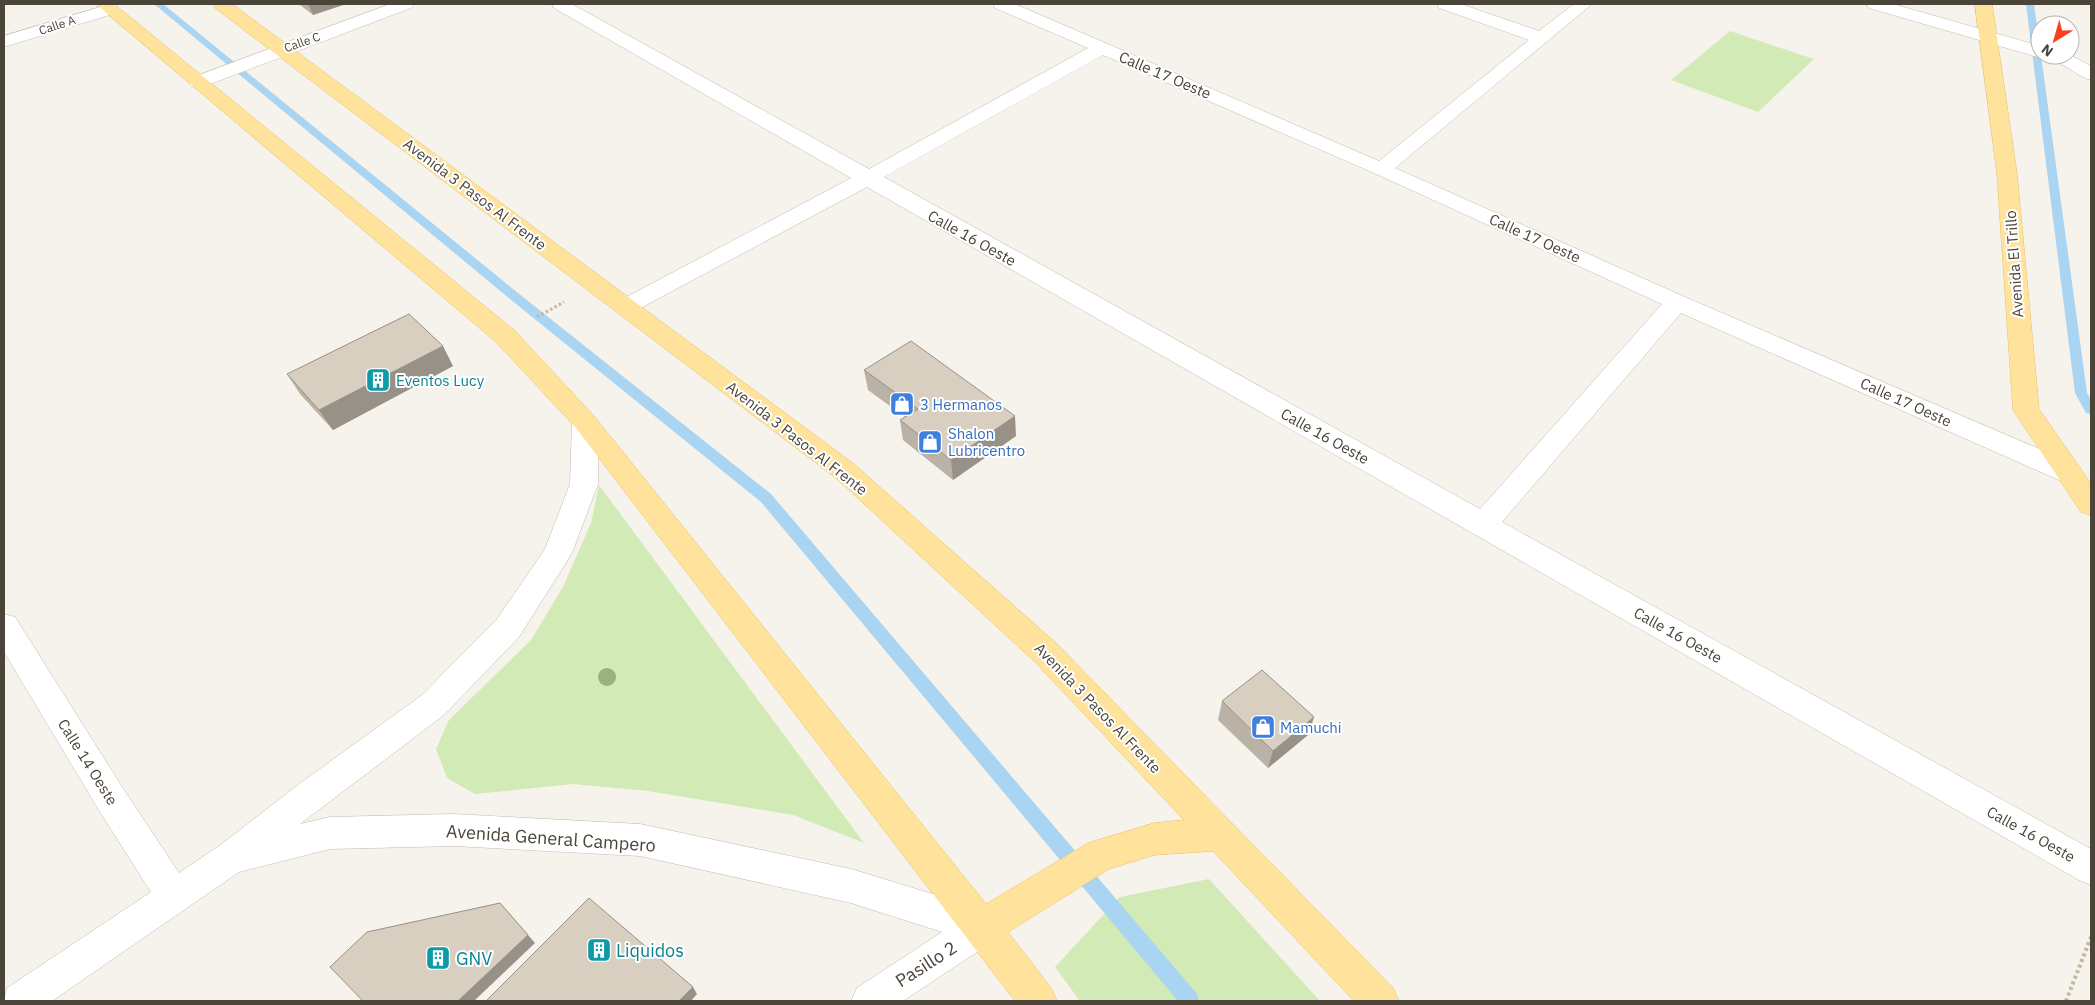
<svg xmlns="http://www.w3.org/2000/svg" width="2095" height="1005" font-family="'IBM Plex Sans',sans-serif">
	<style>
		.green { fill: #d2eab5 }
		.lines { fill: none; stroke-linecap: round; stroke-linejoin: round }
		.stream { fill: #a9d4f2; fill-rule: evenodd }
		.minor-casing { stroke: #c2bbae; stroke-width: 1 }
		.major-casing { stroke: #e6c16a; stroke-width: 1 }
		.path-far1 { stroke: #c4b79f; stroke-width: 3; stroke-dasharray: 2.5 2.5; stroke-linecap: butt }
		.path { stroke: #c4b79f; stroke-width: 4; stroke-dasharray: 3 3; stroke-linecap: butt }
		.minor { fill: #fff; fill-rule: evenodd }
		.major { fill: #ffe39c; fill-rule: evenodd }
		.tree { fill: #97b381 }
		.wall { fill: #bab2a6 }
		.shaded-wall { fill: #979187 }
		.building { fill: #d8cfc1; stroke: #979187 }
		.labels { text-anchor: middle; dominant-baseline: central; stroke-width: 4; stroke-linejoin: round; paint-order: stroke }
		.far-street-label { font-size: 12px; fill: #4b4439; stroke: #fff }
		.street-label { font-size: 15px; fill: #4b4439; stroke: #fff }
		.culture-label { font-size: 15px; fill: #0d838f; stroke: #fff; text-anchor: start }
		.shop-label { font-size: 15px; fill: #366cbe; stroke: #fff; text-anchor: start }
		.near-street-label { font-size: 18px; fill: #4b4439; stroke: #fff }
		.near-culture-label { font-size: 18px; fill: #0d838f; stroke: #fff; text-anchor: start }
	</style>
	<rect width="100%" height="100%" fill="#f6f3ec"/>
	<g class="green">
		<path d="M1730,31l84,28 -56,53 -87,-32z"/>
		<path d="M599,485l265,358 -71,-28 -145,-24 -75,-7 -98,10 -28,-16 -11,-29 13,-29 82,-80 33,-55 27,-62z"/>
		<path d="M1209,879l111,122h-240l-25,-34 65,-70z"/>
	</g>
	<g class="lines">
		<g class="stream">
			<path d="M154,4h9l355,289 253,201 426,500 2,7h-21l-417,-499 -251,-203z"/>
			<path d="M2026,4h8l53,389 4,7v14l-5,-1 -11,-20z"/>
		</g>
		<defs>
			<g id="minor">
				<path d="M110,4l6,1 3,4 -3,4 -112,34v-11z"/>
				<path d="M390,4h24l-3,4 -206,78 -7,2 -7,-2 -2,-4 2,-4z"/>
				<path d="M552,4h20l297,165 219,-121 -93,-40 -2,-4h22l364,157 150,-121 -90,-32 -2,-4h24l78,27 35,-27h18l-197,164 290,129 394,169 3,7 -3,7 -10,3 -10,-3 -378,-167 -179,209 589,327v36l-12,-5 -1212,-693 -234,125 -8,3 -8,-3 -4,-5 4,-5 234,-124 -297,-170zM1103,55l271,118 288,131 -182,205 -596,-332z"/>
				<path d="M1866,4h27l147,42v9h30l21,11v14c-12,-3 -21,-12 -32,-17 -8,-4 -17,-5 -25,-7l-165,-48z"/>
				<path d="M585,413l9,3 4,6v62l-26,69 -53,84 -75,78 -144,109 30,-7 124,-3 186,10 211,45 131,40 13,5 5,13 -5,13 -92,61h-52l6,-13 85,-56 -91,-29 -211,-47 -186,-10 -124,3 -91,23 -187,129h-48l3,-13 144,-96 -51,-80 -96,-160v-38l11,3 109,173 55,83 40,-27 83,-64 120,-87 75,-76 48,-70 25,-65 2,-62 4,-6z"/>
			</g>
			<g id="major">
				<path d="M96,4h18l400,326 80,86 392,488 102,-61 66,-20 30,-3 -149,-158 -199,-184 -621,-470 -2,-4h19l622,460 203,180 336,344 6,13h-45l-141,-150 -59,4 -45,14 -101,63 43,56 6,13h-42l-439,-573 -80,-86z"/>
				<path d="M1975,4h17l25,170 22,235 52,75v31l-10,-3 -68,-102 -16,-236z"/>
			</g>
		</defs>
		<use href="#minor" class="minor-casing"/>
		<use href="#major" class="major-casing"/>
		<path class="path-far1" d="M537,317l27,-15"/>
		<path class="path" d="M2066,1001l25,-64"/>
		<use href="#minor" class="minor"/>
		<use href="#major" class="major"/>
	</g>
	<circle class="tree" cx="607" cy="677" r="9"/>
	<g class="wall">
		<path d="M299,4h47l-33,11z"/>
		<path d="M453,366l-120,64 -33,-36 -13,-20z"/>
		<path d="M864,370l152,66 -63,44 -50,-40 -3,-20 5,-3 -37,-27z"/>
		<path d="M1222,701l92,16 -6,18 -40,33 -50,-48z"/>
	</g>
	<g class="shaded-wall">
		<path d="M308,4h38l-33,11z"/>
		<path d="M443,346l10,20 -120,64 -14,-20z"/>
		<path d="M1015,416l1,20 -63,44 -2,-20z"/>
		<path d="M1314,717l-6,18 -40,33 5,-17z"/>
		<path d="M500,903l35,40 -61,58h-16z"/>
		<path d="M693,987l4,7 -6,7h-12z"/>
	</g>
	<g class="building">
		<path d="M409,314l34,32 -124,64 -32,-36z"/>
		<path d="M911,341l104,75 -64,44 -51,-40 18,-11 -54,-39z"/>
		<path d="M1262,670l52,47 -41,34 -51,-50z"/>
		<path d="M589,898l104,89 -14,14h-193z"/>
		<path d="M500,903l28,32 -70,66h-95l-33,-34 37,-35z"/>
	</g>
	<defs>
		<symbol id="building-square" viewBox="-11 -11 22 22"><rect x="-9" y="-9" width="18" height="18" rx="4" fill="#0f9aa8" stroke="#fff"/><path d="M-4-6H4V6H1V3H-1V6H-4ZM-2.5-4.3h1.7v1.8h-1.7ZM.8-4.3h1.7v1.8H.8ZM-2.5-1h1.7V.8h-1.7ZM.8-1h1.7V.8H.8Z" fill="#fff"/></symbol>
		<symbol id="shop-square" viewBox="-11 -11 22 22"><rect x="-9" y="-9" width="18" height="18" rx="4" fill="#3f7fe0" stroke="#fff"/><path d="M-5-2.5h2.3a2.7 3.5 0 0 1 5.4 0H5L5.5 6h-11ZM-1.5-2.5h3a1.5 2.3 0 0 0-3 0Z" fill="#fff"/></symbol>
	</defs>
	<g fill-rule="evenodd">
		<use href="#building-square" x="364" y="366" width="28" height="28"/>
		<use href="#shop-square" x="888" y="390" width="28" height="28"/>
		<use href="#shop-square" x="916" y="428" width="28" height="28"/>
		<use href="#shop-square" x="1249" y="713" width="28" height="28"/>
		<use href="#building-square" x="585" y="936" width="28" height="28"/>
		<use href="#building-square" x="424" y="944" width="28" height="28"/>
	</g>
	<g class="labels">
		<g class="far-street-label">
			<text transform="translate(57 25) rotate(-18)">Calle A</text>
			<text transform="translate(302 42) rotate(-20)">Calle C</text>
		</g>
		<g class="street-label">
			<text transform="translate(1165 75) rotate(23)">Calle 17 Oeste</text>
			<text transform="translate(475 194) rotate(37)">Avenida 3 Pasos Al Frente</text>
			<text transform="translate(972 238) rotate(29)">Calle 16 Oeste</text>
			<text transform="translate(1535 238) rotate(24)">Calle 17 Oeste</text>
			<text transform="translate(2014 264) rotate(-94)">Avenida El Trillo</text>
			<text transform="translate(1906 402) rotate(24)">Calle 17 Oeste</text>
			<text transform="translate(1325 436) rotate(29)">Calle 16 Oeste</text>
			<text transform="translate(797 438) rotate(38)">Avenida 3 Pasos Al Frente</text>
			<text transform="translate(1678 635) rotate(29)">Calle 16 Oeste</text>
			<text transform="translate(1098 708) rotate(46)">Avenida 3 Pasos Al Frente</text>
			<text transform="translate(88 762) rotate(58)">Calle 14 Oeste</text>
			<text transform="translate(2031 834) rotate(29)">Calle 16 Oeste</text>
		</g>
		<g class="culture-label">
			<text x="396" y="380">Eventos Lucy</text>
		</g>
		<g class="shop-label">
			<text x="920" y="404">3 Hermanos</text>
			<text x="948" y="433">Shalon<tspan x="948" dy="17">Lubricentro</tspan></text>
			<text x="1280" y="727">Mamuchi</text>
		</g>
		<g class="near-street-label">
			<text transform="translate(551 838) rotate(4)">Avenida General Campero</text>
			<text transform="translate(926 964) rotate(-33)">Pasillo 2</text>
		</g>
		<g class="near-culture-label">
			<text x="616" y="950">Liquidos</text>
			<text x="456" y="958">GNV</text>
		</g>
	</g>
	<rect width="2095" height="1005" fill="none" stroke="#4b4439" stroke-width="10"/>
	<g transform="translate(2055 40) rotate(217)"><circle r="24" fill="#ffffff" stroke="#b7b4b0"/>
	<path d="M0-4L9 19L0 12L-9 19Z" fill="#fc3f1d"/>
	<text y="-8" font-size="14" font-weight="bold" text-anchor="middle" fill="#4b4439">N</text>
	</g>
</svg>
